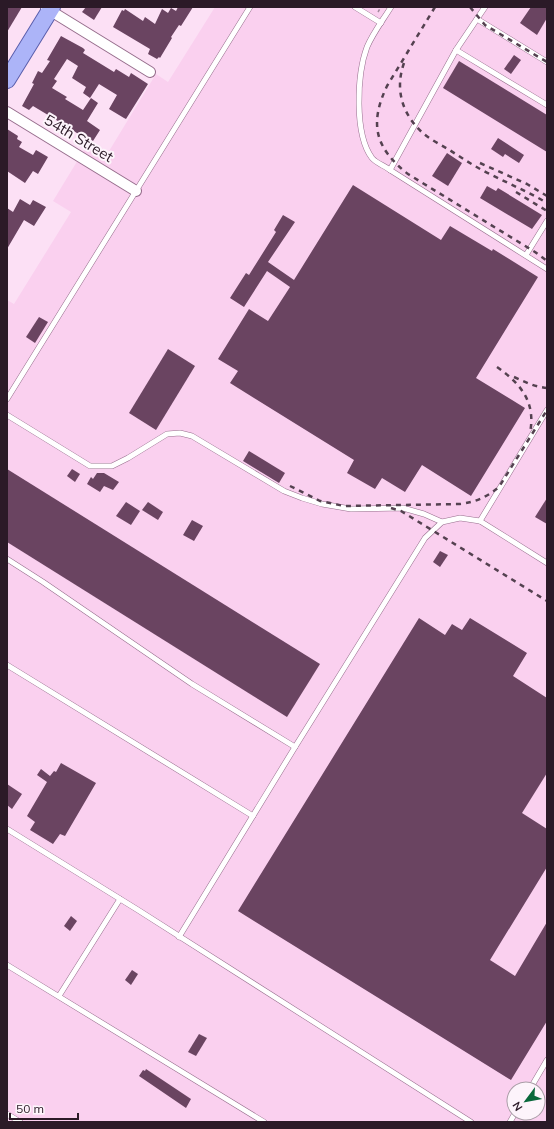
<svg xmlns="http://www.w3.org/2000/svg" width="554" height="1129" font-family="Mulish,sans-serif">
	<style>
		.built { fill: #fad0ef; fill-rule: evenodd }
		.building { fill: #6a4461 }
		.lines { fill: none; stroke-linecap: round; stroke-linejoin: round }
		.service-casing { stroke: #976e8d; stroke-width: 6 }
		.minor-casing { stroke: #976e8d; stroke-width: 12 }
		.primary-casing { stroke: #5a5eac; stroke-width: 18 }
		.path { stroke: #a18a9c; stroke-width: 1.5; stroke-dasharray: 3 3; stroke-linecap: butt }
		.service { stroke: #fff; stroke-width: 5 }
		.minor { stroke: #fff; stroke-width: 10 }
		.primary { stroke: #acb4f8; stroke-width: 16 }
		.rail { stroke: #544150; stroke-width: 2.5; stroke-dasharray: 5 5; stroke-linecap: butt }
		.labels { text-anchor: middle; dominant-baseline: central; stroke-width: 4; stroke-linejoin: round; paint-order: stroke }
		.street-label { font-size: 15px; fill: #2b1a27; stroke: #fdf4fb }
	</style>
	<rect width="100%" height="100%" fill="#fce0f5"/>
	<path class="built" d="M215,7h332v1115h-540v-822l7,4 57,-92 -18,-11 34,-56 19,11 50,-82 12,8zM514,1089h24v24h-24z"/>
	<g class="building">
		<path d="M7,7h15l-15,25z"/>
		<path d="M86,7h16l-8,13 -12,-8z"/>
		<path d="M178,7h15l-12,19 -2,-1 -8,12 1,1 -12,20 -1,-1 -2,2 -9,-5 2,-5 -37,-22 9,-17 2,1 1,-2 18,12 2,-4 10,7 7,-15 6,4 3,-5 5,3z"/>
		<path d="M531,7h16v11l-10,17 -17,-12z"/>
		<path d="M61,36l22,12 2,2 -2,3 31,19 2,-3 13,8 2,-4 17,11 -22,35 -2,-1 -15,-9 8,-14 -18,-11 -9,14 -7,-5 3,-6 -14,-9 6,-12 -11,-7 -13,20 3,2 -5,7 15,9 -2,2 18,11 8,-12 7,5 -11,18 13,9 -7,11 -4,-3 -1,2 -35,-22 -20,-12 -4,4 -7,-4 12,-22 -2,-1 6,-12 4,2 8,-12 -3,-1z"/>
		<path d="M514,55l7,5 -10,14 -7,-5z"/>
		<path d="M459,61l88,54v37l-104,-64z"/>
		<path d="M7,129l11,7 -1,3 5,3 -3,5 14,8 3,-5 12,7 -10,17 -5,-3 -8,12 -18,-12z"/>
		<path d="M498,138l26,17 -5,8 -14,-9 -2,3 -12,-8z"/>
		<path d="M447,153l15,10 -14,23 -16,-10z"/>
		<path d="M353,185l88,55 9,-14 42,25 1,-2 45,28 -62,101 49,30 -54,88 -49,-31 -17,27 -23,-14 -7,11 -28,-16 7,-13 -124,-77 8,-12 -20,-12 31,-50 19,12 22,-34 -23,-16 -23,36 -14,-9 16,-25 3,2 27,-43 -2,-2 9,-15 12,7 -27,40 26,18z"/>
		<path d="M487,186l9,5 2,-3 44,27 -10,14 -52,-31z"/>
		<path d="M20,199l10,6 3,-5 13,7 -12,19 -10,-6 -17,29v-41l6,4z"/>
		<path d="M39,317l9,5 -13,21 -9,-6z"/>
		<path d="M168,349l27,17 -39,64 -27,-17z"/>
		<path d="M249,451l36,22 -6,10 -36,-22z"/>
		<path d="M7,469l313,195 -33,53 -280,-175z"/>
		<path d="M72,469l8,5 -5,8 -8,-6z"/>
		<path d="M97,473h7l15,9 -6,8 -9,-4 -4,6 -13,-8 4,-7 2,2z"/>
		<path d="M547,498v26l-12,-7z"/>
		<path d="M126,502l14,9 -9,14 -15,-9z"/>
		<path d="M148,502l15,10 -5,8 -16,-10z"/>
		<path d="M192,520l11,6 -9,15 -11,-6z"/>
		<path d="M440,551l8,4 -8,12 -7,-5z"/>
		<path d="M419,618l26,17 7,-11 10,6 8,-12 57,35 -14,23 34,22v75l-25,40 25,16v38l-57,93 25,16 32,-54v99l-36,59 -273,-169z"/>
		<path d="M61,763l35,20 -31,53 -5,-2 -7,10 -23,-14 5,-8 -8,-6 20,-34 -10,-7 4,-6 9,7 4,-5 2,1z"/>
		<path d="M7,784l15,10 -10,15 -5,-4z"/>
		<path d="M71,916l6,5 -7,10 -6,-5z"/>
		<path d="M132,970l6,4 -7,11 -6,-5z"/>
		<path d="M199,1034l8,4 -11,18 -8,-4z"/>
		<path d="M146,1069l45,30 -5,9 -47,-32 4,-6 2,1z"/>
	</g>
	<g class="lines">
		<defs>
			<g id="service">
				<path d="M355,7l26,16"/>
				<path d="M485,7l-29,43 -66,120 157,99"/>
				<path d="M477,19l70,43"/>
				<path d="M456,50l91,55"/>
				<path d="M390,170c-5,-4 -14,-7 -18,-12 -18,-24 -15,-84 -5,-111 6,-14 16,-27 24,-40"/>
				<path d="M526,255l21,-34"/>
				<path d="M7,399l243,-392"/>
				<path d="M7,415l83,51h22l16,-8 39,-24 13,-1 12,3 92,55 18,7 20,6 29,5 52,-1 21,6 18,8"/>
				<path d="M480,521l67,-111"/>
				<path d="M7,559l36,23 149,102 103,63"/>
				<path d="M7,665l246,151"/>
				<path d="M7,829l131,81 333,212"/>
				<path d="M179,937l116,-190 130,-209 17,-16 18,-4 20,3 67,42"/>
				<path d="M7,965l257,157"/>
				<path d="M59,996l61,-97"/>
				<path d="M530,1089l17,-29"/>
				<path d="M7,1114l13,8"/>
				<path d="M510,1122l5,-9"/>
			</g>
			<g id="minor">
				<path d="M46,8l104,64"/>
				<path d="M7,112l129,79"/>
			</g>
			<path id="primary" d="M7,80l45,-73"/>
		</defs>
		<use href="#service" class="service-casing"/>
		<use href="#minor" class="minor-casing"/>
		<use href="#primary" class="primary-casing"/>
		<path class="path" d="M378,12l3,-5"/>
		<use href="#service" class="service"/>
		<use href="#minor" class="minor"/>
		<use href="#primary" class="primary"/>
		<g class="rail">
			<path d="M435,7l-48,79c-18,38 -12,62 21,88l127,78 12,9"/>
			<path d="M470,7l15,18 62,37"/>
			<path d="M404,63c-8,22 -4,45 12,63 8,10 21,17 32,23 14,9 27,18 42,25 19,10 39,18 57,29"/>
			<path d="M480,163l47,21 20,12"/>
			<path d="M516,192l31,19"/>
			<path d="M497,367c24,17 39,35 33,66"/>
			<path d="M514,377c11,5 21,10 33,11"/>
			<path d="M290,486l30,15 24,5 116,-2c16,-2 27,-7 39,-17l48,-77"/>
			<path d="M391,508l10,3 146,90"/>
		</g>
	</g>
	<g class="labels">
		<g class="street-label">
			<text transform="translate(79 138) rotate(31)">54th Street</text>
		</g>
	</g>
	<rect width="554" height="1129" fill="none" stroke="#2b1a27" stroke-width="16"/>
	<g transform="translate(526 1101) rotate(238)"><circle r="19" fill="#fdf4fb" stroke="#a99da6"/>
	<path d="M0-3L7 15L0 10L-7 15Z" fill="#09683b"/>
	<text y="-6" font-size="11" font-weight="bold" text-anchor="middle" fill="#2b1a27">N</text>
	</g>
	<path d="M10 1113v6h68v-6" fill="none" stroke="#2b1a27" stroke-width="2"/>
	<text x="16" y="1113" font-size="12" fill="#2b1a27" stroke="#fdf4fb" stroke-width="3" paint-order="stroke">50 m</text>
</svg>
